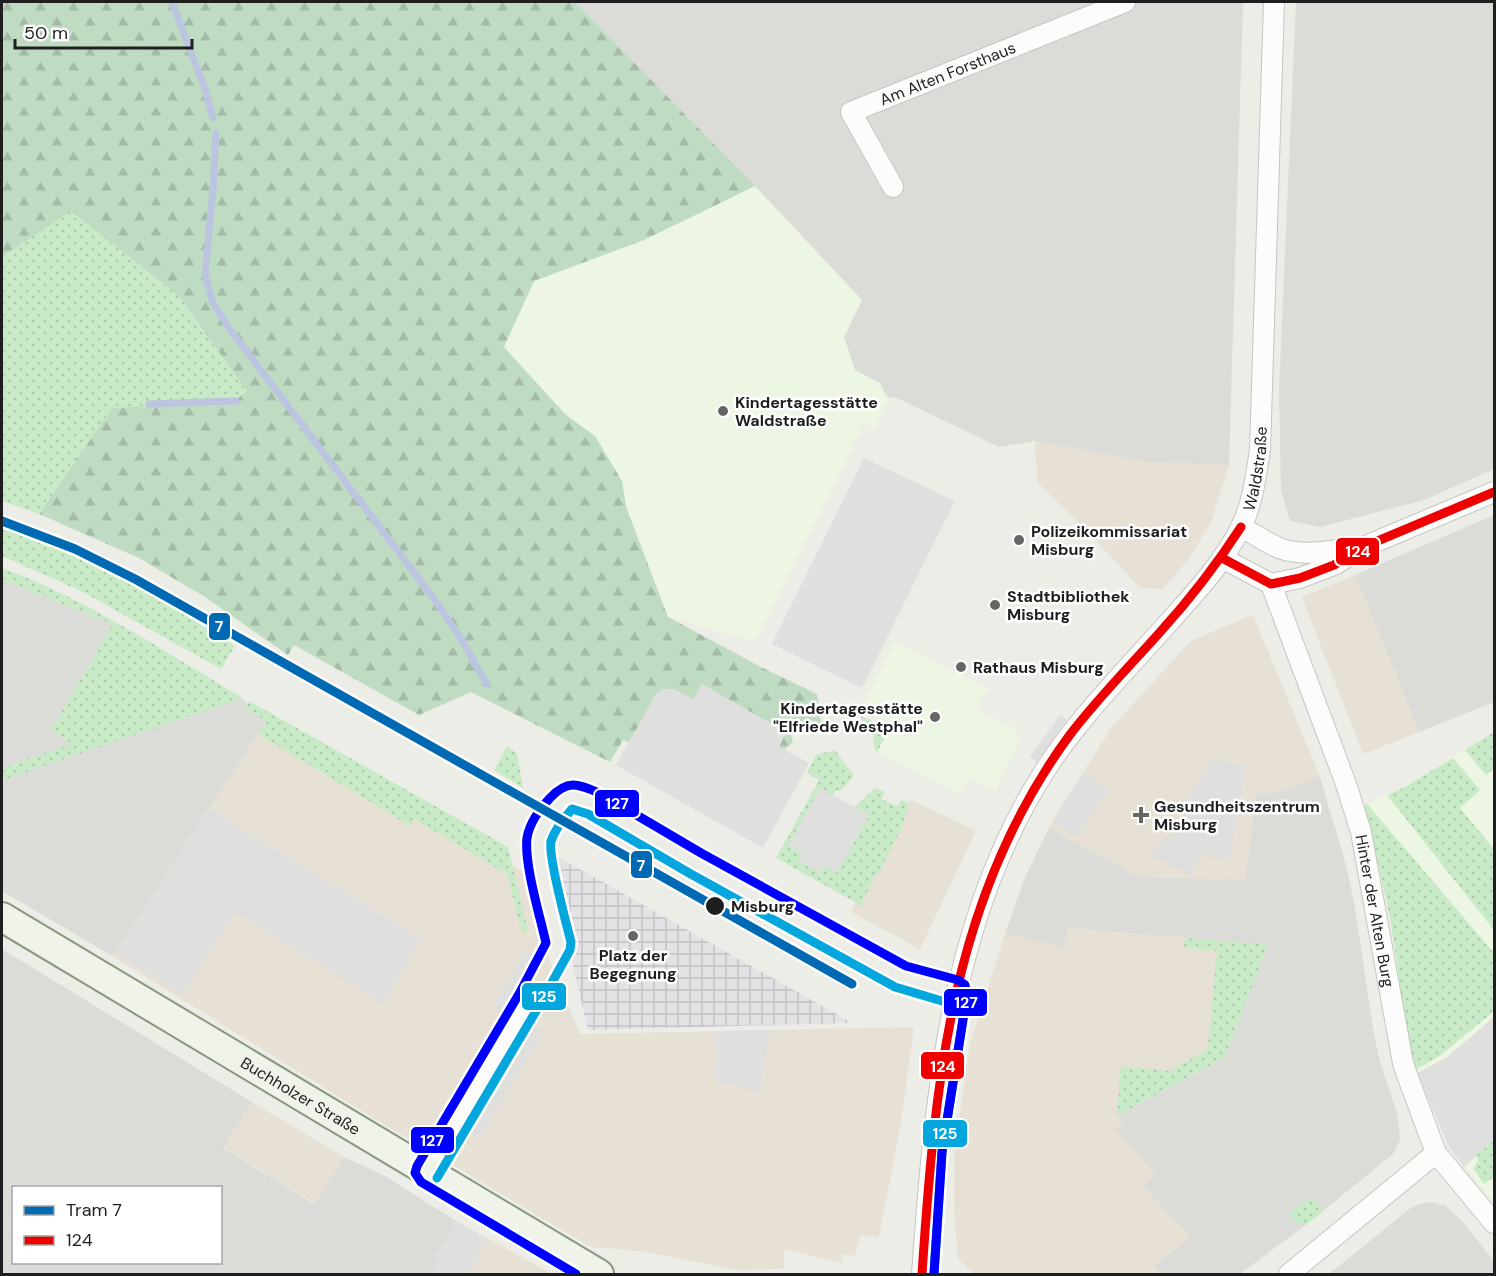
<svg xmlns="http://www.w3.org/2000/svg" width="1496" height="1276" font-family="'DM Sans',sans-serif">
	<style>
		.residential { fill: #dbdcd8; fill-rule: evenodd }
		.commercial { fill: #e6e0d5 }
		.education { fill: #edf6e3 }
		.grass { fill: url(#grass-dots) }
		.forest { fill: url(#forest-firs) }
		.parking { fill: #dfdfdd }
		.plaza { fill: url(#plaza-grid) }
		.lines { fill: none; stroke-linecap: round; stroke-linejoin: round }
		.stream { stroke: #bbc5df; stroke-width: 7 }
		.street-casing { stroke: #c5c5c3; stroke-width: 22 }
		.secondary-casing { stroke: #89977f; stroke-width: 32 }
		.street { stroke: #fcfcfb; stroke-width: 20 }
		.secondary { stroke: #eff3ea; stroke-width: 28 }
		.bus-1-casing { stroke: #fff; stroke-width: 14 }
		.bus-2-casing { stroke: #fff; stroke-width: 14 }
		.bus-3-casing { stroke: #fff; stroke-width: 14 }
		.bus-1 { stroke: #e00; stroke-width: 9 }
		.bus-2 { stroke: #04a7dd; stroke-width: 9 }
		.bus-3 { stroke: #00f; stroke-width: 9 }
		.tram-1-casing { stroke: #fff; stroke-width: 14 }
		.tram-1 { stroke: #0069b4; stroke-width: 9 }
		.poi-dot { fill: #666664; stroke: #fff; stroke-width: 2 }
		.stop-dot { fill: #1e1e1e; stroke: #fff; stroke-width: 2 }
		.labels { text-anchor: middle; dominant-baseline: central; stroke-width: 5; stroke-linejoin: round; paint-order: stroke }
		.street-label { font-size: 16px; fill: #1e1e1e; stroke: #fff }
		.poi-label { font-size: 16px; font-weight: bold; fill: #1e1e1e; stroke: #fff; text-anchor: start }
		.stop-label { font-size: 16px; font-weight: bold; fill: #1e1e1e; stroke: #fff; text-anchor: start }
		.line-badge { stroke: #fff; stroke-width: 2 }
		.badge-label { font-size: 16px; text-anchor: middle; font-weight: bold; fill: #fff }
	</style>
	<defs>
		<pattern id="grass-dots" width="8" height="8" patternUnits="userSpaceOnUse" patternTransform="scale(1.5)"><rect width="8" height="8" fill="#c9eac7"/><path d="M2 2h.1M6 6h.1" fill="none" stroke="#acc8aa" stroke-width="1.8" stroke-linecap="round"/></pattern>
		<pattern id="forest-firs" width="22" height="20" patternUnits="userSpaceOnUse" patternTransform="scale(1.5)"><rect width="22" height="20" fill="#bfdcc3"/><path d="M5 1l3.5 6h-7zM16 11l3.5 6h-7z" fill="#a4bca7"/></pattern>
		<pattern id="plaza-grid" width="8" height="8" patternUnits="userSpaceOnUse" patternTransform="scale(1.5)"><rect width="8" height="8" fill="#e5e2e6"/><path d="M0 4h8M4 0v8" fill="none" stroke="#c4c1c5"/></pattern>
	</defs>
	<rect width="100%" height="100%" fill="#ecede7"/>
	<g class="residential">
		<path d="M575,2h668l-14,463 -83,-3 -111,-21 -36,6 -104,-50 -5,1 -15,31 -11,-5 -108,218 -2,-456z"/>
		<path d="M1296,2h198v467l-70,31 -104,27 -30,-6 -9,-30 -2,-101z"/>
		<path d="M1494,515v187l-75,30 -64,-157z"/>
		<path d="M2,580l111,44 157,92 -158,240 -110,-65z"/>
		<path d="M1320,777l25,84 10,46 18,122 7,33 18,54 2,24 -7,14 -86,70 -67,50h-79l-7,-8 36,-30 -48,-50 13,-13 -41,-43 3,-14 108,-59 43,-112 -200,-17 -4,20 -59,-14 20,-57 24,-49 90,49 106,2 11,-84 25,-4z"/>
		<path d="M2,949l250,153 -29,46 91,56 30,-47 41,19 71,45 -19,34 -4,19h-431zM14,1188h206v74h-206z"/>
		<path d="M1432,1202l14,4 15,14 33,41v13h-165l83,-67 11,-4z"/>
	</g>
	<g class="commercial">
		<path d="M1035,441l111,21 83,3 -18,57 -23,38 -25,29 -23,-1 -50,-54 -53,-52z"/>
		<path d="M1355,575l64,157 -56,22 -61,-157z"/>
		<path d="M1253,615l67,162 -39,14 -24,4 -12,85 -106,-3 -90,-49 10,-19 54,-83 78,-85z"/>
		<path d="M264,725l260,147 17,67 39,95 334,-7 -13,96 -22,114 -19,-1 -5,20 -12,-2 -2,9 -57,-14v20l-46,1 -96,-19 -51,-4 -221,-131 -258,-160z"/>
		<path d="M910,799l66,32 -56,118 -69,-37z"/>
		<path d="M1068,928l200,17 -43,112 -108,59 6,6 -8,8 41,43 -14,13 48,50 -36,29 7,9h-187l-16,-15 -4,-53v-53l16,-109 35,-110 58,14z"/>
		<path d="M252,1102l92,55 -29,47 -92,-57z"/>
		<path d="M456,1221l96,53h-119l4,-19z"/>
	</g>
	<g class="education">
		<path d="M755,186l107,114 -18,37 11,33 25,13 6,13 4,2 -15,31 -11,-5 -108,218 -88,-25 -42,-111 -4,-25 -27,-45 -29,-21 -62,-68 30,-66 110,-41z"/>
		<path d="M895,642l92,46 -10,22 38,18 5,13 -25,50 -26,-13 -8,16 -84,-42 15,-29 -30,-15z"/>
		<path d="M1494,732v471l-45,-56 -32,-74 -16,-71 -10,-81 -9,-45 -19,-70 40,-18z"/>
	</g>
	<g class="grass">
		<path d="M71,210l108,86 68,95 -13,10 -122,7 -73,106 -37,-13v-244z"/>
		<path d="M2,515c58,19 111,46 165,76l-5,9 73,46 -14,23 -140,-78 -79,-35z"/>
		<path d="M2,568c85,31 163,84 241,130l-241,82v-12l69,-24 -20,-14 62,-106 -111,-44z"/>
		<path d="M249,701l259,146 20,84 -6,2 -15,-59 -93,-55 -4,7 -152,-92 9,-13 -22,-14z"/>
		<path d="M861,716l29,12 -13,24 -2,-2 -3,-23 -10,-4z"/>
		<path d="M1494,732v37l-8,6 -21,-25z"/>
		<path d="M507,747l10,6 6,35 -29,-18z"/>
		<path d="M835,750l19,26 -14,15 -3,-1 -4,5 -13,-6 -31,56 13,8 -4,8 23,11 3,-7 13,7 32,-57 -14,-8 20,-19 10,4 -4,7 16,7 4,-6 8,3 -7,24 -24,48 -2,-1 -14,28 2,5 -88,-49 43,-78 -12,-7 9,-18z"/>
		<path d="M1453,758l27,32 -20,18 34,41v81l-107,-135 16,-7z"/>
		<path d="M1367,804l127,149v58l-54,45 -24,13c-14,-49 -17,-100 -26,-150 -7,-38 -17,-75 -27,-113z"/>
		<path d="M1185,938l83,7 -43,112 -108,59 4,-50 49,5 38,-22 9,-98 -33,-3z"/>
		<path d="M1494,1140v37l-10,7 -11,-16 5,-7 -2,-5z"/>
		<path d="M1312,1196l12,14 -17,14 -10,-1 -8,-10z"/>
	</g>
	<path class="forest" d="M2,2h573l180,184 -111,54 -110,41 -30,66 62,68 29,21 27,45 4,26 42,110 91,49 58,28 5,37 -6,3 -4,-13 -23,7 4,14 -9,8 -5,-3 7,-15 -93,-33 -12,-6 -25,1 -26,49 -7,-3 -13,22 -139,-70 -52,23 -125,-70 -6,10 -83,-58 -66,-39 -100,-44 73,-106 122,-7 13,-10 -68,-95 -108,-85 -69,46z"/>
	<g class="parking">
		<path d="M864,458l91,43 -93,187 -90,-44z"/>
		<path d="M702,684l84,48 -7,15 30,16 -46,85 -147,-83 40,-71 5,-5h13l19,10z"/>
		<path d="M1060,715l7,5 -30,42 -7,-5z"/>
		<path d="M1211,760l35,4 -17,98 -27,-8 -11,21 -40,-19 12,-19 8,1 18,-32 -4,-5z"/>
		<path d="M1084,773l25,16 -31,48 -25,-15z"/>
		<path d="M820,788l49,27 -32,58 -13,-8 -4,7 -22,-11 4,-8 -14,-7z"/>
		<path d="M209,808l212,131 -38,64 -148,-90 -51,82 -70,-42z"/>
		<path d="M526,950l11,7 -35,58 -11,-7z"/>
		<path d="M1494,1017v123l-30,27 -15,-20 -32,-74 29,-15z"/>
		<path d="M529,1023l15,9 -64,106 -15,-9z"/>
		<path d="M770,1030l-11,62 -43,-11 -1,-50z"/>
		<path d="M456,1221l31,20 -18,33h-36l4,-19z"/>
	</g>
	<path class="plaza" d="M546,850l306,173 -264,7z"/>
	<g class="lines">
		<g class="stream">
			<path d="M172,2l33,87 8,29"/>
			<path d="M216,133l-3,57 -8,85 8,28 16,25 208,275 25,37 25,45"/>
			<path d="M149,404l87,-3"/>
		</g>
		<defs>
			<g id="street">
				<path id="s1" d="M893,187l-42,-75 274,-110"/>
				<path d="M1241,527c13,7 25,15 38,21 23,9 53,3 76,-1"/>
				<path d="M1222,558l49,26 29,-6 34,-13 34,-20 126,-53"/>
				<path id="s2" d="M1271,584l75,200 15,48 42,231 4,12 29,78 58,70"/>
				<path d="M427,1172l102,-172"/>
				<path id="s3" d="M922,1274c12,-167 26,-342 114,-489 36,-61 87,-111 134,-164 26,-29 55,-60 72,-96 11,-23 14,-50 18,-75l14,-448"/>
				<path d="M1289,1274l147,-121"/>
			</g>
			<g id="secondary">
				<path id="s4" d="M2,917l597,357"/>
			</g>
		</defs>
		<use href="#street" class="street-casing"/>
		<use href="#secondary" class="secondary-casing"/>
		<use href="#street" class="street"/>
		<use href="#secondary" class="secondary"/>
		<defs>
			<g id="bus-1">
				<path d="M1222,558l49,26 29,-6 34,-13 34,-20 126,-53"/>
				<path d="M922,1274c13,-192 29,-377 147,-538 28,-37 61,-70 92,-105 30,-33 56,-67 80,-104"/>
			</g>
			<g id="bus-2">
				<path d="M437,1178l102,-172 31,-56 1,-8c-5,-19 -23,-86 -20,-101 4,-12 13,-23 21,-32l16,5 101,59 206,114 57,17"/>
				<path d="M421,1182l155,92"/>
				<path d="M934,1274l8,-122 25,-158"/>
			</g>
			<path id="bus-3" d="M576,1274l-155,-92 -6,-9 2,-7 102,-172 27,-51c-6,-27 -22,-79 -19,-105 2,-14 13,-30 23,-40 17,-18 27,-15 49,-5l102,60 205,113 52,14 7,5 2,9 -25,158 -8,122"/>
		</defs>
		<use href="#bus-1" class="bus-1-casing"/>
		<use href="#bus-2" class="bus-2-casing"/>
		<use href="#bus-3" class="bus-3-casing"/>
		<use href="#bus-1" class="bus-1"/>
		<use href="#bus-2" class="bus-2"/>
		<use href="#bus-3" class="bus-3"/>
		<defs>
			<path id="tram-1" d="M2,521l73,28 60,30 717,405"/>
		</defs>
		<use href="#tram-1" class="tram-1-casing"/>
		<use href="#tram-1" class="tram-1"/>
	</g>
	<g class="poi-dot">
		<circle cx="723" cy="411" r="6"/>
		<circle cx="1019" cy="540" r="6"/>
		<circle cx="995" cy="605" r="6"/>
		<circle cx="961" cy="667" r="6"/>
		<circle cx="935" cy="717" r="6"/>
		<path d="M1138 806h6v6h6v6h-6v6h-6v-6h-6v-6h6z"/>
		<circle cx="633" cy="936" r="6"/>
	</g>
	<circle class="stop-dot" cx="715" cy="906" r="10"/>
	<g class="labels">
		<g class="street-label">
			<text stroke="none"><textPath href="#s1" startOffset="190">Am Alten Forsthaus</textPath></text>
			<text stroke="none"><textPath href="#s3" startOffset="898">Waldstraße</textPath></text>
			<text stroke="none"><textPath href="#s2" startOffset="344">Hinter der Alten Burg</textPath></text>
			<text stroke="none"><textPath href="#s4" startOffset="348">Buchholzer Straße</textPath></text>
		</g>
		<g class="poi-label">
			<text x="735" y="402">Kindertagesstätte<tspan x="735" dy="18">Waldstraße</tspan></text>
			<text x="1031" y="531">Polizeikommissariat<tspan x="1031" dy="18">Misburg</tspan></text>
			<text x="1007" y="596">Stadtbibliothek<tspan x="1007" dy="18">Misburg</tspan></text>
			<text x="973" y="667">Rathaus Misburg</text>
			<text x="923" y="708" text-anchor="end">Kindertagesstätte<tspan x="923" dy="18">"Elfriede Westphal"</tspan></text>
			<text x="1154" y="806">Gesundheitszentrum<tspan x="1154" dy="18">Misburg</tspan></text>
			<text x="633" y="955" text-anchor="middle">Platz der<tspan x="633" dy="18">Begegnung</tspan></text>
		</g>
		<g class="stop-label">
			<text x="731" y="906">Misburg</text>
		</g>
	</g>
	<g class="line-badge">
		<rect x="1335" y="537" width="45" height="29" rx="6" fill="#e00"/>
		<rect x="208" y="612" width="23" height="29" rx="6" fill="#0069b4"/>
		<rect x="594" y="789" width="46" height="29" rx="6" fill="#00f"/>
		<rect x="630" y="850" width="23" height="29" rx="6" fill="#0069b4"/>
		<rect x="521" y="982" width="46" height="29" rx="6" fill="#04a7dd"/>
		<rect x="943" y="988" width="45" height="29" rx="6" fill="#00f"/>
		<rect x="920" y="1051" width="45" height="29" rx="6" fill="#e00"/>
		<rect x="922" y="1119" width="46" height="29" rx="6" fill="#04a7dd"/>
		<rect x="410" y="1126" width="45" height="28" rx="6" fill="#00f"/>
	</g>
	<g class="badge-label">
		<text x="1358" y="557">124</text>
		<text x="219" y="632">7</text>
		<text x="617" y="809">127</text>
		<text x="641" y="871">7</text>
		<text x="544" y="1002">125</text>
		<text x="966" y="1008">127</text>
		<text x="943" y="1072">124</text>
		<text x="945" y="1139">125</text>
		<text x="432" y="1146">127</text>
	</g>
	<rect width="1496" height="1276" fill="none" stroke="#1e1e1e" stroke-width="6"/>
	<rect x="12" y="1186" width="210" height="78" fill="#ffffff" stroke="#a5a5a5" stroke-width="1.5"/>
	<rect x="24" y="1206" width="30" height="9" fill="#0069b4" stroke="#a5a5a5" stroke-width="1.5"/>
	<text x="66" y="1216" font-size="18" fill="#1e1e1e">Tram 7</text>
	<rect x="24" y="1236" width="30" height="9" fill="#ee0000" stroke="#a5a5a5" stroke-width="1.5"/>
	<text x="66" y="1246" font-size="18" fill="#1e1e1e">124</text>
	<path d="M15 39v9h177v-9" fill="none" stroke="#1e1e1e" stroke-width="3"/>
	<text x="24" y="39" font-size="18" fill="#1e1e1e" stroke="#ffffff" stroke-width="4.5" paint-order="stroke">50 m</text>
</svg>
